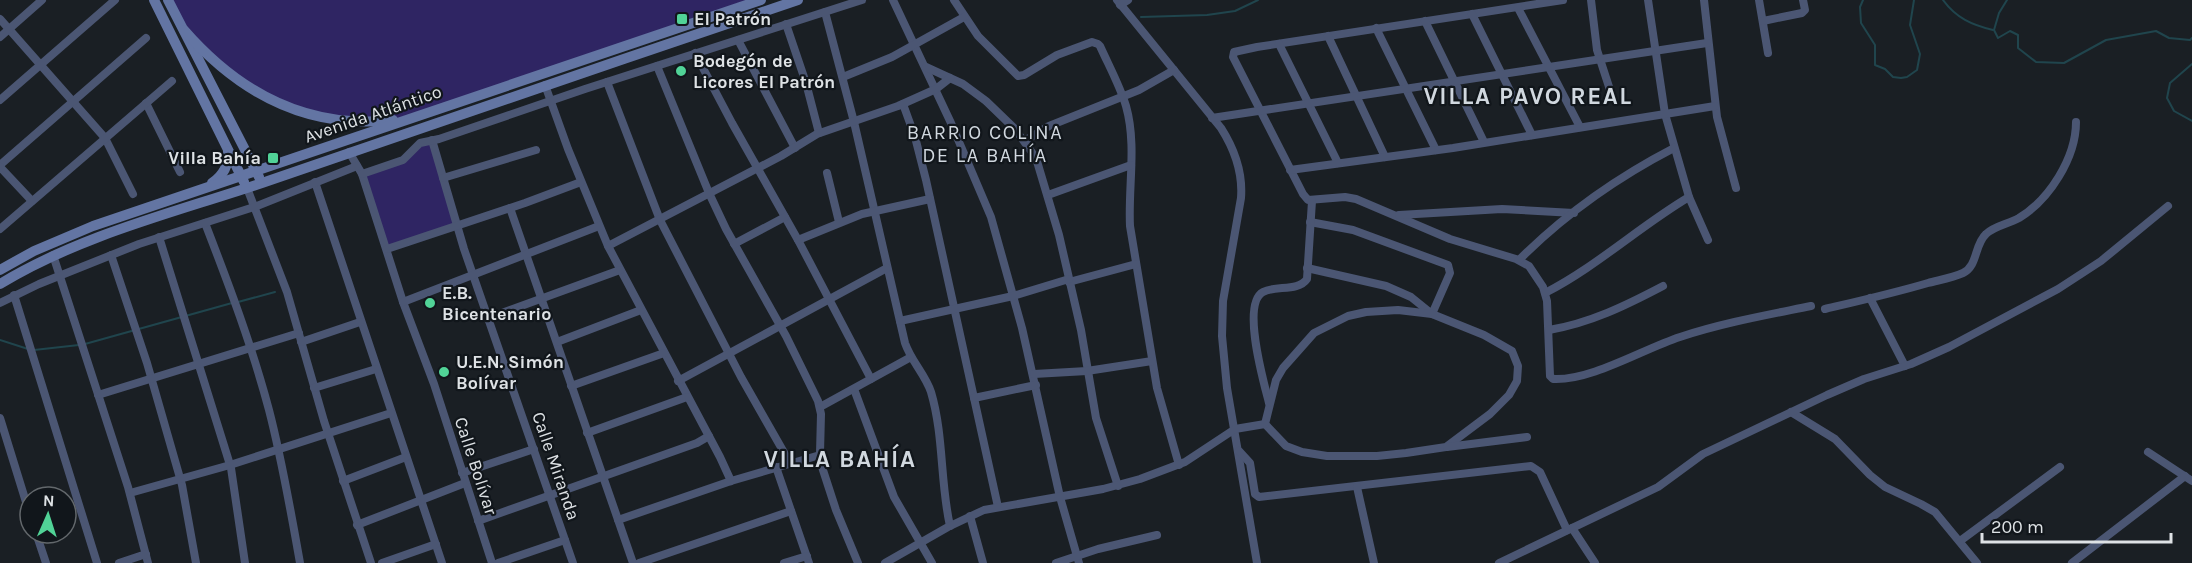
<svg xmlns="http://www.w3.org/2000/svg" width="2192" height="563" font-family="Karla,sans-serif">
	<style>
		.green { fill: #2f2563 }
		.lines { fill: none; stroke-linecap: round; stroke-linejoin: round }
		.stream { stroke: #20454d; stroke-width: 2 }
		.street { stroke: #4b5673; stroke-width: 8 }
		.secondary { stroke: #6375a3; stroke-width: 10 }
		.poi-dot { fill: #51d397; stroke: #11161b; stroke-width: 2 }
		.labels { text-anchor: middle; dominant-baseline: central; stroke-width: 4.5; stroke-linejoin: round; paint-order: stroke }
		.poi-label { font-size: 18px; font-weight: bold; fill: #dee2e5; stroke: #11161b; text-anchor: start }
		.street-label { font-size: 18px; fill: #dee2e5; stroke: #11161b }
		.neighbourhood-label { font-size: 20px; letter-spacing: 1.5px; fill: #d1d8df; stroke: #11161b }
		.district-label { font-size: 24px; font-weight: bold; letter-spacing: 1.5px; fill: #d1d8df; stroke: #11161b }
	</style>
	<rect width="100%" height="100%" fill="#1a1f24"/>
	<g class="green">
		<path d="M168,0h593l-341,115 -35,6 -87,-10 -87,-51z"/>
		<path d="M432,140l25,86 -70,23 -25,-75 18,-6z"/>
	</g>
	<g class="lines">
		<g class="stream">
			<path d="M1863,0l-3,7 1,16 14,22v20l10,4 8,8 8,1 6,-1 10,-7 3,-16 -10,-29 4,-25"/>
			<path d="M1943,0c13,18 29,25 50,30"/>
			<path d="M2007,0l-8,13 -5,17 4,8 12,-7 8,4v13l18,14 28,1 42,-23 50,-9 13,7 21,2 2,-2"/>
			<path d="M1141,17l66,-2 28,-4 23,-11"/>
			<path d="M2192,64l-22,19 -3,15 7,13 18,10"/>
			<path d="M238,302l37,-10"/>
			<path d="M0,340l28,9"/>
			<path d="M85,344l147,-41"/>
			<path d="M34,350l45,-5"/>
		</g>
		<g class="street">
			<path d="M893,0l58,123 40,94 31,111 38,169 19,66"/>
			<path d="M954,0l24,36 40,40 6,-1 33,-20 35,-13 6,2 2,2c9,20 20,40 26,60 11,39 2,80 4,120l27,162 22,77"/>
			<path d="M1117,0l104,128c14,22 22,44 20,70l-18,103 -1,35 5,52 30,175"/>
			<path d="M1563,0l-306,47 -23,5 -1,5 70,137 5,6 37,-3 11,2 94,40 66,20 13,7 14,21 4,14 3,75 3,3c38,2 90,-30 127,-42 42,-14 87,-22 131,-31"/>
			<path d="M1591,0l6,50 15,46"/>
			<path d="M1648,0l17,114 24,83 19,43"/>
			<path d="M1704,0l13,117 19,71"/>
			<path d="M1759,0l9,53"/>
			<path d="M1120,5l8,-5"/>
			<path d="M1518,8l62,119"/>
			<path d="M825,12l29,110 51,221c6,18 20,31 26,49 13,44 9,90 19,134"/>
			<path d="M1472,14l60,121"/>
			<path d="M0,19l105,119 28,56"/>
			<path d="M1425,21l59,121"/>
			<path d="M1763,21l39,-8 3,-3 -2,-10"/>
			<path d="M786,24l20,59 13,50"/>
			<path d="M1376,28l60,122"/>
			<path d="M1328,36l57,121"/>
			<path d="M0,37l42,-37"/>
			<path d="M738,40l57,108"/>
			<path d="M1279,44l59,119"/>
			<path d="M695,53l37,70 66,117 73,139"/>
			<path d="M657,66l52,127 17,36 60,107 32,65 3,13 -1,39 2,14 14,43 22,53"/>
			<path d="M926,67l37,17 23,17 29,28 21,29 23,77 22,95 15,88 22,68"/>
			<path d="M843,77l49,-20 72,-40"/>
			<path d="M607,82l53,138 81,157 49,86"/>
			<path d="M545,85l23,64 40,97 112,211 11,24"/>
			<path d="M0,100l115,-100"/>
			<path d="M146,103l34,69"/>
			<path d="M903,104l12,33 11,43 72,327"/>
			<path d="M1212,118l495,-75"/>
			<path d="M432,140l32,109 109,314"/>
			<path d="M1026,140l23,-14 90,-36 35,-20"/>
			<path d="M349,152l13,22 41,128 31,82 58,179"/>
			<path d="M0,165l146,-127"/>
			<path d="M0,167l32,34"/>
			<path d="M1290,170l163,-22 262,-42"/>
			<path d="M827,173l12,49"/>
			<path d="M362,174l41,-14 17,-17 19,-4 146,-50 277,-89"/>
			<path d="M443,178l93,-28"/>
			<path d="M315,182l127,381"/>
			<path d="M247,188l40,104 37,129 47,142"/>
			<path d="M1048,195l83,-30"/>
			<path d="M510,208l123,355"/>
			<path d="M1399,215l103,-6 72,4"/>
			<path d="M205,223c24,62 47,123 64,187 13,50 22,102 31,153"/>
			<path d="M0,229l172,-148"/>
			<path d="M159,237l72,231 14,95"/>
			<path d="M798,240l64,-26 68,-15"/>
			<path d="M734,244l51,-27"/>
			<path d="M608,246l173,-90 36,-22 81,-28 38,-17 14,-11"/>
			<path d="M387,249l138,-46 56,-21"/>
			<path d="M53,255l75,232 20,76"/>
			<path d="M111,255l36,108 35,122 14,78"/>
			<path d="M1519,260c45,-45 99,-83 155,-112"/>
			<path d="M1307,268l79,18 25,11 21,17 18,-41 -2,-8 -95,-35 -43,-8"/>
			<path d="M1069,282l67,-18"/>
			<path d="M1545,293c51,-26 95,-67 144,-96"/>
			<path d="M14,295l83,268"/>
			<path d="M1870,298l35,68"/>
			<path d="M403,302l196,-76"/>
			<path d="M0,303l39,-19 100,-40 118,-38 100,-40"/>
			<path d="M1825,309c34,-8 69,-16 103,-26 11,-3 24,-5 35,-10 15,-7 11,-28 23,-39 8,-8 22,-10 33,-16 30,-18 57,-60 57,-96"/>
			<path d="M1398,310l34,4 52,21 28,16 6,15 -1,15 -8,14 -19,19 -44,33 -40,6 -29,3h-50l-25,-4 -16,-6 -21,-22 11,-44 7,-12 31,-35 34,-17 18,-4z"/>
			<path d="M488,318l132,-48"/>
			<path d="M900,321l113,-25 56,-17"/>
			<path d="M1549,330c41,-7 76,-24 114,-44"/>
			<path d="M301,342l59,-20"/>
			<path d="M557,342l84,-32"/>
			<path d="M1034,374l53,-3 65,-10"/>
			<path d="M678,381l209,-113"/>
			<path d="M571,386l93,-33"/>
			<path d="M314,388l62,-19"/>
			<path d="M854,389l40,108 38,66"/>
			<path d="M98,395l201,-62"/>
			<path d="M974,398l62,-13"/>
			<path d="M1269,403c-5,-20 -28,-99 -6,-111 13,-7 35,0 44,-13l5,-78"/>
			<path d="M820,407l91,-50"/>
			<path d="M1791,412l44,27 35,36 15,12 36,17 14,8 42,51"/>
			<path d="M0,418l30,97"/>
			<path d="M587,433l100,-36"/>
			<path d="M1447,447l80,-10"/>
			<path d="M1239,451l11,12 5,31 4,3 272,-31 9,6 27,58"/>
			<path d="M2148,452l44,29"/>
			<path d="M776,467l33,96"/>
			<path d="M462,473l72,-24"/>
			<path d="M343,481l63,-24"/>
			<path d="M1357,487l17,76"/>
			<path d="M130,493l100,-28 161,-52"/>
			<path d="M970,516l13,47"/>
			<path d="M618,520l113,-39 89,-26"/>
			<path d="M478,521l219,-78 12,-7"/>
			<path d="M357,525l108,-42"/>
			<path d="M1572,528l23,35"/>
			<path d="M36,533l10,30"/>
			<path d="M1960,541l100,-74"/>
			<path d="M119,563l27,-9"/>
			<path d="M382,563l54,-19"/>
			<path d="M498,563l67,-23"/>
			<path d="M639,563l152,-52"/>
			<path d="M784,563l23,-7"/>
			<path d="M885,563l63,-36 36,-17 119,-21 37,-10 45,-17 50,-33 30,-5"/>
			<path d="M1056,563l42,-14 59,-14"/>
			<path d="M1499,563l159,-76 45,-33 124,-59 37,-16 47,-15 38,-17 109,-58 43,-28 67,-55"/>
			<path d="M2072,563l113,-87"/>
		</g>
		<g class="secondary">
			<path d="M154,0l90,182"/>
			<path d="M168,0l91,177"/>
			<path d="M184,30c55,63 123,100 209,90"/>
			<path d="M212,183c12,-8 17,-18 16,-32"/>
			<path d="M0,270l34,-19 59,-25 668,-226"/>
			<path d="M0,284c81,-49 173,-71 262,-101 179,-61 357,-123 536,-183"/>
		</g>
	</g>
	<g class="poi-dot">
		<rect x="676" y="13" width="12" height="12" rx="3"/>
		<circle cx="681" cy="71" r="6"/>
		<rect x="267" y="152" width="12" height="12" rx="3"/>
		<circle cx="430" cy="303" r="6"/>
		<circle cx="444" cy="372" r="6"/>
	</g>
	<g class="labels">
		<g class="poi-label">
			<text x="694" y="19">El Patrón</text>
			<text x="693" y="61">Bodegón de<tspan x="693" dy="21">Licores El Patrón</tspan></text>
			<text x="261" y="158" text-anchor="end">Villa Bahía</text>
			<text x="442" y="293">E.B.<tspan x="442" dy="21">Bicentenario</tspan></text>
			<text x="456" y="362">U.E.N. Simón<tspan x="456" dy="21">Bolívar</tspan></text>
		</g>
		<g class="street-label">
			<text transform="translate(373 114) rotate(-19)">Avenida Atlántico</text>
			<text transform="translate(476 466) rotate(72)">Calle Bolívar</text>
			<text transform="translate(556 466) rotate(71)">Calle Miranda</text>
		</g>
		<g class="neighbourhood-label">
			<text x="985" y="132">BARRIO COLINA<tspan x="985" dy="23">DE LA BAHÍA</tspan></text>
		</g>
		<g class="district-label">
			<text x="1528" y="96">VILLA PAVO REAL</text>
			<text x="840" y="459">VILLA BAHÍA</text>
		</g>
	</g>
	<g transform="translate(48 515) rotate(3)"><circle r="28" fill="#11161b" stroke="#63686c" stroke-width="1.5"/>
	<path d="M0-4.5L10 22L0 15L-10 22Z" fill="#51d397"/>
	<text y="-9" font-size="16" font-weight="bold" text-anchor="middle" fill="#dee2e5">N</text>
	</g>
	<path d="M1982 533v9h189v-9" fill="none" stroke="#dee2e5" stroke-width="3"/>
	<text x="1991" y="533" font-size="18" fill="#dee2e5" stroke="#11161b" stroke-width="4.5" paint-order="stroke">200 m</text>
</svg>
